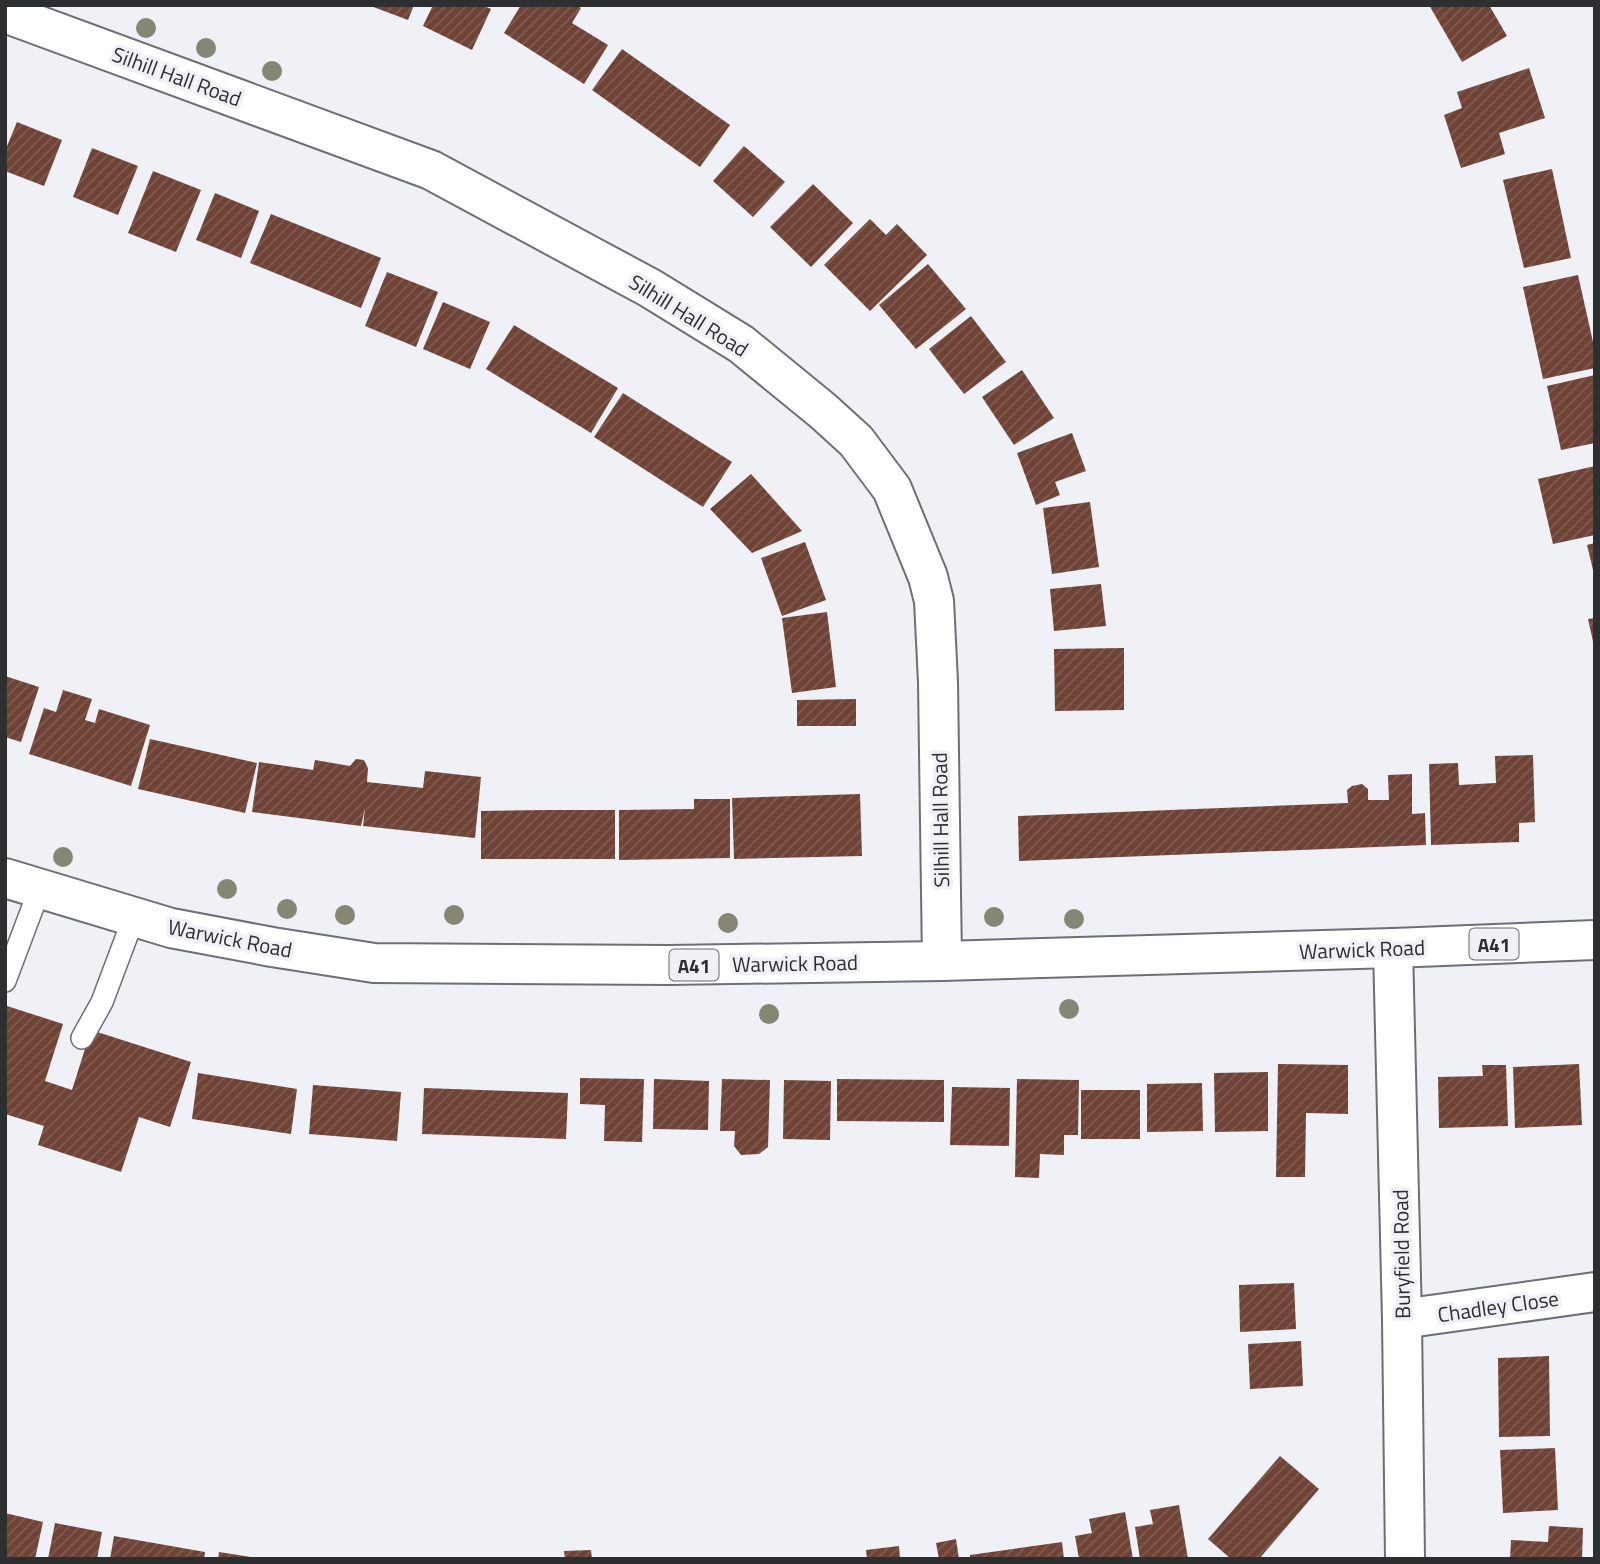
<svg xmlns="http://www.w3.org/2000/svg" width="1600" height="1564" font-family="'Titillium Web',sans-serif">
	<style>
		.building { fill: url(#building-hatch) }
		.lines { fill: none; stroke-linecap: round; stroke-linejoin: round }
		.service-casing { stroke: #6e6e74; stroke-width: 24 }
		.minor-casing { stroke: #6e6e74; stroke-width: 42 }
		.tertiary-casing { stroke: #6e6e74; stroke-width: 42 }
		.trunk-casing { stroke: #6e6e74; stroke-width: 42 }
		.service { stroke: #fff; stroke-width: 21 }
		.minor { stroke: #fff; stroke-width: 38 }
		.tertiary { stroke: #fff; stroke-width: 38 }
		.trunk { stroke: #fff; stroke-width: 38 }
		.tree { fill: #858673 }
		.labels { text-anchor: middle; dominant-baseline: central; stroke-width: 7; stroke-linejoin: round; paint-order: stroke }
		.shield { fill: #f0f0f7; stroke: #68686c; stroke-width: 2 }
		.shield-label { font-size: 19px; font-weight: bold; fill: #2d2e30 }
		.street-label { font-size: 21px; fill: #2d2e30; stroke: #f0f0f7 }
	</style>
	<defs>
		<pattern id="building-hatch" width="6" height="6" patternUnits="userSpaceOnUse" patternTransform="scale(1.75)"><rect width="6" height="6" fill="#704337"/><path d="M-1 1l2-2M0 6l6-6M5 7l2-2" fill="none" stroke="#805c53"/></pattern>
	</defs>
	<rect width="100%" height="100%" fill="#f0f0f7"/>
	<g class="building">
		<path d="M368,5h46l-6,15z"/>
		<path d="M433,5h49l9,4 -19,41 -49,-24z"/>
		<path d="M521,5h56l4,3 -9,15 36,22 -24,39 -80,-51z"/>
		<path d="M1429,5h60l18,31 -45,26z"/>
		<path d="M622,49l108,76 -30,42 -108,-77z"/>
		<path d="M1529,68l16,50 -46,15 6,21 -44,14 -17,-53 18,-7 -5,-16z"/>
		<path d="M17,122l45,18 -18,46 -39,-15v-20z"/>
		<path d="M744,146l41,36 -32,35 -40,-36z"/>
		<path d="M92,148l46,18 -20,49 -45,-18z"/>
		<path d="M1552,169l19,89 -47,10 -21,-88z"/>
		<path d="M153,171l48,19 -25,62 -48,-19z"/>
		<path d="M813,184l40,39 -42,44 -41,-40z"/>
		<path d="M215,193l44,18 -18,47 -45,-18z"/>
		<path d="M271,214l110,44 -20,50 -111,-45z"/>
		<path d="M870,219l16,16 11,-11 30,31 -57,56 -46,-46z"/>
		<path d="M928,264l38,45 -50,40 -37,-44z"/>
		<path d="M387,272l51,20 -22,55 -51,-21z"/>
		<path d="M1578,275l17,76v17l-52,11 -20,-92z"/>
		<path d="M443,302l47,20 -20,47 -47,-20z"/>
		<path d="M971,316l35,46 -42,32 -35,-45z"/>
		<path d="M514,325l104,63 -27,45 -105,-64z"/>
		<path d="M1022,370l32,48 -40,27 -32,-48z"/>
		<path d="M1595,375v68l-34,7 -14,-64z"/>
		<path d="M623,393l109,69 -29,45 -109,-70z"/>
		<path d="M1072,433l14,38 -31,11 5,13 -24,10 -19,-52z"/>
		<path d="M1595,466v69l-42,9 -15,-65z"/>
		<path d="M751,474l51,57 -50,22 -42,-44z"/>
		<path d="M1090,502l9,65 -47,7 -9,-66z"/>
		<path d="M805,542l21,58 -44,16 -21,-58z"/>
		<path d="M1595,543v31h-1l-7,-29z"/>
		<path d="M1101,584l5,42 -52,5 -4,-42z"/>
		<path d="M827,612l9,75 -44,6 -10,-75z"/>
		<path d="M1595,618v28h-1l-6,-27z"/>
		<path d="M1124,648v62l-69,1 -1,-62z"/>
		<path d="M5,676l34,11 -18,55 -16,-5z"/>
		<path d="M63,690l29,9 -7,21 10,3 4,-14 51,16 -19,61 -102,-32 15,-46 12,4z"/>
		<path d="M856,699v27h-59v-26z"/>
		<path d="M150,739l107,24 -12,50 -107,-24z"/>
		<path d="M1533,755l2,67 -16,1v19l-88,3 -2,-81 29,-1 1,22 37,-2 -1,-27z"/>
		<path d="M356,759l8,1 4,8 -1,14 56,6 2,-17 56,6 -6,61 -112,-12 2,-18 -4,18 -109,-14 7,-50 54,8 2,-10 35,6z"/>
		<path d="M1412,774v40l13,-1 1,32 -407,16 -1,-45 330,-13 -1,-13 5,-4 10,-2 6,5v11h21l-1,-25z"/>
		<path d="M860,794l2,62 -128,3 -2,-61z"/>
		<path d="M694,799h36v59l-111,2v-50l75,-1z"/>
		<path d="M548,810h67v49h-134v-48z"/>
		<path d="M7,1006l56,18 -18,57 27,9 19,-60 100,32 -21,65 -31,-10 -18,55 -83,-27 6,-19 -39,-12z"/>
		<path d="M1278,1064l70,1v49l-42,-1 -1,64h-29z"/>
		<path d="M1579,1064l3,61 -67,3 -2,-61z"/>
		<path d="M1482,1065h24l2,61 -69,2 -1,-51 45,-1z"/>
		<path d="M1268,1072v59l-53,1 -1,-59z"/>
		<path d="M198,1073l99,16 -6,45 -99,-15z"/>
		<path d="M580,1078l64,1 -2,63 -38,-1 1,-36 -25,-1z"/>
		<path d="M654,1079l55,2 -1,49 -55,-1z"/>
		<path d="M722,1079l48,1 -2,67 -9,7 -18,1 -7,-9 1,-15h-15z"/>
		<path d="M837,1079l107,1v42l-107,-1z"/>
		<path d="M1017,1079l62,1 -1,55h-14v20l-24,-1 -1,24 -24,-1z"/>
		<path d="M784,1080l47,1 -1,59 -47,-1z"/>
		<path d="M1202,1083l1,48 -56,1v-48z"/>
		<path d="M313,1085l88,7 -4,49 -88,-7z"/>
		<path d="M952,1087l58,1 -1,58 -59,-1z"/>
		<path d="M424,1088l144,5 -2,46 -144,-5z"/>
		<rect x="1081" y="1090" width="59" height="49"/>
		<path d="M1294,1283l2,46 -56,3 -1,-47z"/>
		<path d="M1301,1341l2,45 -53,3 -2,-45z"/>
		<path d="M1549,1356l1,80 -51,1 -1,-79z"/>
		<path d="M1555,1448l3,62 -55,3 -3,-63z"/>
		<path d="M1280,1456l39,33 -60,70h-28l-23,-20z"/>
		<path d="M1179,1505l9,54h-48l-5,-32 18,-3 -3,-14z"/>
		<path d="M1125,1512l8,47h-54l-4,-23 17,-3 -3,-14z"/>
		<path d="M5,1513l38,9 -8,37h-30z"/>
		<path d="M55,1523l47,9 -5,27h-49z"/>
		<path d="M1549,1526l34,2 -1,31h-72l1,-19 37,2z"/>
		<path d="M114,1536l91,16 -1,7h-94z"/>
		<path d="M956,1539l3,20h-20l-3,-16z"/>
		<path d="M1062,1542l2,17h-94v-4z"/>
		<path d="M899,1546l1,13h-33l-1,-9z"/>
		<path d="M591,1550l1,9h-27l-1,-8z"/>
		<path d="M219,1552l32,5 -1,2h-32z"/>
	</g>
	<g class="lines">
		<defs>
			<g id="service">
				<path d="M5,981l35,-93"/>
				<path d="M82,1038l20,-36 32,-85"/>
			</g>
			<g id="minor">
				<path d="M5,13l426,157 219,118 91,56 82,67 33,30 36,48 36,88 6,24 4,81 4,279"/>
				<path d="M1402,1319l193,-27"/>
			</g>
			<path id="tertiary" d="M1393,948l9,371 3,240"/>
			<path id="trunk" d="M5,878l166,50 101,19 102,16 295,2 273,-4 451,-13 202,-8"/>
		</defs>
		<use href="#service" class="service-casing"/>
		<use href="#minor" class="minor-casing"/>
		<use href="#tertiary" class="tertiary-casing"/>
		<use href="#trunk" class="trunk-casing"/>
		<use href="#service" class="service"/>
		<use href="#minor" class="minor"/>
		<use href="#tertiary" class="tertiary"/>
		<use href="#trunk" class="trunk"/>
	</g>
	<g class="tree">
		<circle cx="146" cy="28" r="10"/>
		<circle cx="206" cy="48" r="10"/>
		<circle cx="272" cy="71" r="10"/>
		<circle cx="63" cy="857" r="10"/>
		<circle cx="227" cy="889" r="10"/>
		<circle cx="287" cy="909" r="10"/>
		<circle cx="345" cy="915" r="10"/>
		<circle cx="454" cy="915" r="10"/>
		<circle cx="994" cy="917" r="10"/>
		<circle cx="1074" cy="919" r="10"/>
		<circle cx="728" cy="923" r="10"/>
		<circle cx="1069" cy="1009" r="10"/>
		<circle cx="769" cy="1014" r="10"/>
	</g>
	<g class="labels">
		<g class="shield">
			<rect x="1469.5" y="928.5" width="49" height="31" rx="5"/>
			<rect x="669.5" y="949.5" width="49" height="31" rx="5"/>
		</g>
		<g class="shield-label">
			<text x="1494" y="944">A41</text>
			<text x="694" y="965">A41</text>
		</g>
		<g class="street-label">
			<text transform="translate(177 76) rotate(20)">Silhill Hall Road</text>
			<text transform="translate(689 315) rotate(32)">Silhill Hall Road</text>
			<text transform="translate(940 820) rotate(-91)">Silhill Hall Road</text>
			<text transform="translate(230 938) rotate(11)">Warwick Road</text>
			<text transform="translate(1362 949) rotate(-2)">Warwick Road</text>
			<text transform="translate(795 963) rotate(-1)">Warwick Road</text>
			<text transform="translate(1401 1254) rotate(-91)">Buryfield Road</text>
			<text transform="translate(1498 1306) rotate(-8)">Chadley Close</text>
		</g>
	</g>
	<rect width="1600" height="1564" fill="none" stroke="#2d2e30" stroke-width="14"/>
</svg>
